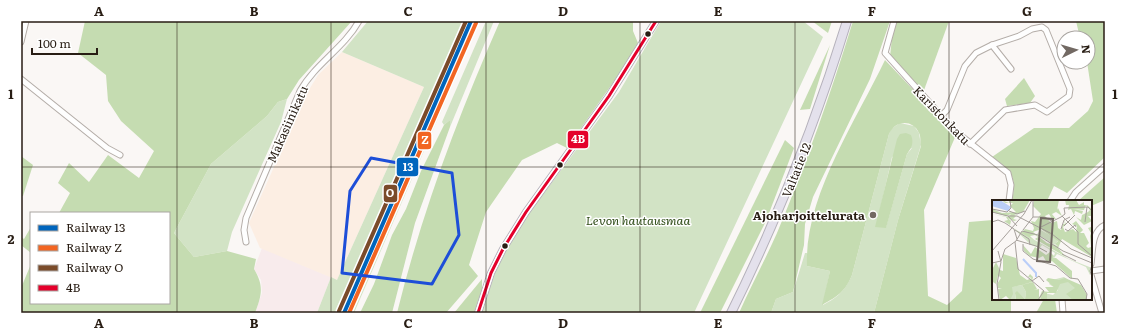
<svg xmlns="http://www.w3.org/2000/svg" width="1126" height="334" font-family="Literata,serif">
	<style>
		.commercial { fill: #f8ebec }
		.built { fill: #fceee3 }
		.green { fill: #d2e3c5; fill-rule: evenodd }
		.forest { fill: #c5dcb1 }
		.lines { fill: none; stroke-linecap: round; stroke-linejoin: round }
		.minor-casing { stroke: #b4ada8; stroke-width: 7 }
		.major-casing { stroke: #b5b1bb; stroke-width: 8 }
		.highway-casing { stroke: #b5b1bb; stroke-width: 10 }
		.minor { stroke: #fefefe; stroke-width: 5 }
		.major { stroke: #eeecf3; stroke-width: 6 }
		.highway { stroke: #e4e1ec; stroke-width: 8 }
		.bus-1-casing { stroke: #fff; stroke-width: 6 }
		.bus-1 { stroke: #e4002b; stroke-width: 3 }
		.rail-1-casing { stroke: #fff; stroke-width: 7 }
		.rail-2-casing { stroke: #fff; stroke-width: 7 }
		.rail-3-casing { stroke: #fff; stroke-width: 7 }
		.rail-1 { stroke: #0065bd; stroke-width: 4 }
		.rail-2 { stroke: #f26522; stroke-width: 4 }
		.rail-3 { stroke: #7a4b2a; stroke-width: 4 }
		.marked { fill: none; stroke: #1d4ed8; stroke-width: 3; stroke-linejoin: round }
		.grid { fill: none; stroke: #281d14; stroke-width: 1; stroke-opacity: 0.55 }
		.bus-dot { fill: #281d14; stroke: #fff; stroke-width: 1.5 }
		.poi-dot { fill: #726963; stroke: #fff; stroke-width: 1.5 }
		.labels { text-anchor: middle; dominant-baseline: central; stroke-width: 3; stroke-linejoin: round; paint-order: stroke }
		.street-label { font-size: 12px; fill: #281d14; stroke: #fff }
		.poi-label { font-size: 12px; font-weight: bold; fill: #281d14; stroke: #fff; text-anchor: end }
		.park-label { font-size: 12px; font-style: italic; fill: #304d18; stroke: #fff }
		.inset-river { fill: none; stroke: #bacef8; stroke-width: 2 }
		.inset-road { fill: none; stroke: #a6a09b; stroke-width: 1 }
		.view { fill: #726963; fill-opacity: 0.15; stroke: #726963; stroke-width: 2 }
		.inset-edge { fill: none; stroke: #281d14; stroke-width: 2 }
		.line-badge { stroke: #fff; stroke-width: 1.5 }
		.badge-label { font-size: 11px; text-anchor: middle; font-weight: bold; fill: #fff }
		.neatline { fill: none; stroke: #281d14; stroke-width: 1.5 }
		.grid-label { font-size: 13px; text-anchor: middle; font-weight: bold; fill: #281d14 }
	</style>
	<rect width="100%" height="100%" fill="#faf7f5"/>
	<path class="commercial" d="M262,248l69,29 -14,36h-62l7,-20 -1,-13 -7,-11z"/>
	<g class="built">
		<path d="M465,21h8l-126,292h-8z"/>
		<path d="M342,52l82,35 -87,193 -77,-32 -11,-25 58,-130 11,-18z"/>
	</g>
	<g class="green">
		<path d="M368,21h97l-126,292h-22l14,-36 6,3 87,-193 -82,-35z"/>
		<path d="M473,21h7l-126,292h-7z"/>
		<path d="M486,21h8l-44,106v-7l-6,5 -2,-3z"/>
		<path d="M661,21h142l20,16 -129,276h-213l13,-38 10,-24 26,-39 89,-120z"/>
		<path d="M287,99l-6,23 -49,110 -5,19 -33,6 -20,-24 37,-69 56,-48 11,-14z"/>
		<path d="M900,123l14,3 5,7 2,12 -23,75 -24,93h-103l5,-14 17,-7 12,-39h2v13l23,5 -7,34c15,-8 22,-14 29,-30l37,-141 2,-5zM912,148l-5,6 -21,73h-10l16,-70z"/>
	</g>
	<g class="forest">
		<path d="M85,21h267l-53,59 -12,19 -9,3 -11,14 -56,48 -37,69 20,24 33,-6 29,8 -2,10c10,17 8,25 1,44h-234v-25l10,-24v39h138v-90h-110l11,-20 -12,-10 11,-20 20,19 19,-27 31,23 15,-27 -33,-30 -13,-20 -2,-26 -28,-22z"/>
		<path d="M500,21h133v10l5,12 -14,24 -57,81 -10,-5 -35,17 -36,52 -17,53 9,11 -32,37h-49c25,-101 61,-197 103,-292z"/>
		<path d="M812,21h20l-4,12z"/>
		<path d="M853,21h37l-20,58 -57,118 -8,27 -1,21 -11,47 -17,7 -5,14h-32c12,-27 26,-53 38,-80 29,-69 54,-140 76,-212z"/>
		<path d="M896,21h53l-26,72 -33,-36 2,-20z"/>
		<path d="M1076,21h29v136l-38,36 -13,-7 -7,15h-35c5,-25 0,-30 -20,-44l42,-29h35l19,-17 5,-10 -6,-39 1,-24h-8z"/>
		<path d="M830,45l-20,64 -11,1h1z"/>
		<path d="M885,60l71,75 -32,75 4,86 19,9 15,-14 7,-69 24,-2v79h18v14h-137l24,-93 23,-74c-1,-4 0,-10 -2,-13 -6,-14 -24,-13 -30,1l-37,141c-7,17 -14,21 -30,30l8,-34 -23,-5c-3,-69 49,-145 78,-206z"/>
		<path d="M1024,78l11,18 -5,7 -23,3 -2,-7z"/>
		<path d="M450,120v7l-35,96 -23,90h-32l14,-29 18,-49 14,-26 15,-38 23,-46z"/>
		<path d="M906,133l5,2c3,8 1,12 -4,19l-21,74 -11,-1 22,-88 3,-5z"/>
		<path d="M785,140l9,8 -28,73 -46,92h-20z"/>
		<path d="M21,156l12,9 -10,31h-2z"/>
		<path d="M1105,177v23l-14,6v-5h-13z"/>
		<path d="M31,227v26l-10,-8v-8l3,2z"/>
		<path d="M482,279v15l-6,19h-22z"/>
		<path d="M1044,299h11l2,14h-21z"/>
	</g>
	<g class="lines">
		<defs>
			<g id="minor">
				<path d="M894,21l-9,32 70,78 53,42 3,12 -2,16"/>
				<path d="M21,42l5,-21"/>
				<path d="M992,45l19,24"/>
				<path d="M21,79l86,69 13,7"/>
				<path d="M941,116l6,-6 18,-44 11,-13 16,-8 27,-9 13,-7 10,-2 4,3 24,59 -1,7 -22,16 -12,-7 -30,5 -35,34"/>
				<path d="M1070,201l6,-9 29,-26"/>
				<path d="M246,242l-2,-12 2,-12 54,-127c15,-27 44,-43 59,-70"/>
				<path d="M1091,264c2,-13 0,-33 14,-39"/>
				<path d="M1091,271l14,-2"/>
				<path d="M1091,275l11,38"/>
				<path d="M1062,299l1,14"/>
			</g>
			<path id="major" d="M478,313l13,-40 12,-24 23,-37 83,-116 47,-75"/>
			<path id="highway" d="M731,313c47,-95 85,-191 116,-292"/>
		</defs>
		<use href="#minor" class="minor-casing"/>
		<use href="#major" class="major-casing"/>
		<use href="#highway" class="highway-casing"/>
		<use href="#minor" class="minor"/>
		<use href="#major" class="major"/>
		<use href="#highway" class="highway"/>
		<defs>
			<path id="bus-1" d="M478,313l13,-40 12,-24 23,-37 83,-116 47,-75"/>
		</defs>
		<use href="#bus-1" class="bus-1-casing"/>
		<use href="#bus-1" class="bus-1"/>
		<defs>
			<path id="rail-1" d="M344,313l127,-292"/>
			<path id="rail-2" d="M349,313l127,-290"/>
			<path id="rail-3" d="M339,311l127,-290"/>
		</defs>
		<use href="#rail-1" class="rail-1-casing"/>
		<use href="#rail-2" class="rail-2-casing"/>
		<use href="#rail-3" class="rail-3-casing"/>
		<use href="#rail-1" class="rail-1"/>
		<use href="#rail-2" class="rail-2"/>
		<use href="#rail-3" class="rail-3"/>
	</g>
	<path class="marked" d="M371,158l81,15 7,62 -27,49 -90,-11 8,-82z"/>
	<path class="grid" d="M177,21v292M331,21v292M486,21v292M640,21v292M795,21v292M949,21v292M21,167h1084"/>
	<g class="bus-dot">
		<circle cx="648" cy="34" r="3.5"/>
		<circle cx="560" cy="165" r="3.5"/>
		<circle cx="505" cy="246" r="3.5"/>
	</g>
	<circle class="poi-dot" cx="873" cy="215" r="4"/>
	<g class="labels">
		<g class="street-label">
			<text transform="translate(942 115) rotate(46)">Karistonkatu</text>
			<text transform="translate(287 124) rotate(-66)">Makasiinikatu</text>
			<text transform="translate(796 170) rotate(-68)">Valtatie 12</text>
		</g>
		<g class="poi-label">
			<text x="865" y="215">Ajoharjoittelurata</text>
		</g>
		<g class="park-label">
			<text x="638" y="220">Levon hautausmaa</text>
		</g>
	</g>
	<g transform="translate(992 200)">
		<rect width="100" height="100" fill="#faf7f5"/>
		<path d="M21,28l56,31 23,9 -2,7 -4,-8 -29,-13 -5,7 3,-8 -13,-8 -2,3 -9,-3zM49,30l17,10 -3,5 -18,-11zM72,77l22,16 1,7h-43l-2,-4 2,-3 9,2 5,-5 -9,-6 3,-4zM30,85l4,7 -1,7 -8,-7 -2,2 1,6h-6l2,-13z" fill="#d2e3c5"/>
		<path d="M10,0l7,3v-3h21l-7,12 -9,3 2,1 -3,3 4,1 -3,1 -6,-3 3,3 -1,4 -6,-4 4,-1 -2,-3 -14,-3 16,3 3,-3 -5,2 -14,-4v-3l10,4 14,-1 -6,-6 3,-3h-8zM42,0h25l-2,10 1,-2 4,8 -6,-4 -4,2 4,5h-4l-3,-5 -4,2 6,7 6,-2 1,7 3,2 2,-6h2l-1,-4 2,4 -3,3 2,5 8,-3 3,3 1,-6 -5,-2 4,-3 7,9 -3,3h4l5,10 -3,3 2,2 3,-1 -1,-11 1,-3 -3,-5 3,-1 1,-4v34l-30,-18 -4,9 8,9 -31,-18 3,-2 -3,-2 -5,1 4,4 -13,-7 4,-4 8,2 1,-3 -3,-7 4,1 6,-8 -8,-8zM49,29l17,12 -3,3 3,2 -11,-3 -14,-11zM73,0h11l3,5 5,-3v3h3l5,4v7h-4l4,5 -8,4 -8,-8 5,3 1,-5 6,-3 2,-2 -4,-5 -2,5 -11,-1 10,2 -1,3 -7,-3 -1,4 -3,-6 -3,1 1,-5h-3zM31,45l8,9 4,-7 11,8 4,-3 4,4 -1,2h3l16,13v8l-20,-18 -3,2 -2,-2 -2,1 -3,-1h4l-3,-5 -4,2 -9,-2 -6,-5zM11,54l13,4 4,17 7,5 5,-2 -4,-1 2,-3 3,3 -1,5 -14,4 15,-4 4,7 -3,1 5,-1v9l3,-7 7,1 -4,-5h9l-8,-7 2,-2 11,2 6,-2 16,7 6,10 -1,5h-13l-7,-6 9,-6 -7,-6 -8,2 -4,9h-9v7h-6l-1,-3 -1,3h-23l-1,-7 2,-2 8,8 1,-7 -4,-7 -9,2h-1l1,7 -3,6 -4,-4 -6,4 -2,-11 4,-1h-4l-1,-4 4,-6 -3,-3 -2,9 -3,-2 -1,-12 4,-8 4,8 3,1z" fill="#c5dcb1" fill-rule="evenodd"/>
		<path d="M0,0h8l11,7 -3,4 -13,-4 -3,-1z" fill="#bacef8"/>
		<path class="inset-river" d="M31,59l13,14v4"/>
		<path class="inset-road" d="M72,8l24,-1 4,4M0,9l15,3 4,-4 -1,-8M17,11l8,3 8,-3M0,12l16,4M16,16l9,10M16,16h9l35,18 19,15 21,9M70,16l16,16v12l14,12M41,17h11l8,4M41,17v-17M0,22l6,-2 7,3 9,6 3,10M93,22l2,-15M72,26l11,-11M49,27l20,-10 4,-3 -1,-6M69,29l3,-9 6,-3M73,29l3,2 7,-6 1,2M23,30l14,9 1,6M31,30l10,-13M30,31l16,4 25,16 29,12M24,40l20,6 11,6M23,42l3,27 26,22 -6,9M31,44v7l10,8 23,7 14,12 8,1 9,15 -1,6M0,51l32,-37 8,-14M6,51l3,11 -4,22 2,16M70,54l14,7M0,63l9,-2 4,-12 11,-8 6,-10M100,65l-2,6 2,6M40,81l7,-5 5,6"/>
		<path class="view" d="M49,18l12,1 -3,43 -13,-1z"/>
		<rect width="100" height="100" class="inset-edge"/>
	</g>
	<g class="line-badge">
		<rect x="567" y="130" width="22" height="19" rx="4" fill="#e4002b"/>
		<rect x="417" y="131" width="15" height="19" rx="4" fill="#f26522"/>
		<rect x="396" y="157" width="23" height="20" rx="4" fill="#0065bd"/>
		<rect x="383" y="184" width="15" height="19" rx="4" fill="#7a4b2a"/>
	</g>
	<g class="badge-label">
		<text x="578" y="143">4B</text>
		<text x="425" y="144">Z</text>
		<text x="408" y="171">13</text>
		<text x="390" y="197">O</text>
	</g>
	<rect width="1126" height="334" fill="none" stroke="#ffffff" stroke-width="44"/>
	<rect x="30" y="212" width="140" height="92" fill="#ffffff" stroke="#a9a5a1"/>
	<rect x="38" y="225" width="20" height="6" fill="#0065bd" stroke="#a9a5a1"/>
	<text x="66" y="232" font-size="12" fill="#281d14">Railway 13</text>
	<rect x="38" y="245" width="20" height="6" fill="#f26522" stroke="#a9a5a1"/>
	<text x="66" y="252" font-size="12" fill="#281d14">Railway Z</text>
	<rect x="38" y="265" width="20" height="6" fill="#7a4b2a" stroke="#a9a5a1"/>
	<text x="66" y="272" font-size="12" fill="#281d14">Railway O</text>
	<rect x="38" y="285" width="20" height="6" fill="#e4002b" stroke="#a9a5a1"/>
	<text x="66" y="292" font-size="12" fill="#281d14">4B</text>
	<g transform="translate(1076 50) rotate(85)"><circle r="19" fill="#ffffff" stroke="#a9a5a1"/>
	<path d="M0-3L7 15L0 10L-7 15Z" fill="#726963"/>
	<text y="-6" font-size="11" font-weight="bold" text-anchor="middle" fill="#281d14">N</text>
	</g>
	<path d="M32 48v6h65v-6" fill="none" stroke="#281d14" stroke-width="2"/>
	<text x="38" y="48" font-size="12" fill="#281d14" stroke="#ffffff" stroke-width="3" paint-order="stroke">100 m</text>
	<rect x="22" y="22" width="1082" height="290" class="neatline"/>
	<g class="grid-label">
		<text x="99" y="16">A</text>
		<text x="254" y="16">B</text>
		<text x="408" y="16">C</text>
		<text x="563" y="16">D</text>
		<text x="718" y="16">E</text>
		<text x="872" y="16">F</text>
		<text x="1027" y="16">G</text>
		<text x="11" y="99">1</text>
		<text x="1115" y="99">1</text>
		<text x="11" y="244">2</text>
		<text x="1115" y="244">2</text>
		<text x="99" y="328">A</text>
		<text x="254" y="328">B</text>
		<text x="408" y="328">C</text>
		<text x="563" y="328">D</text>
		<text x="718" y="328">E</text>
		<text x="872" y="328">F</text>
		<text x="1027" y="328">G</text>
	</g>
</svg>
